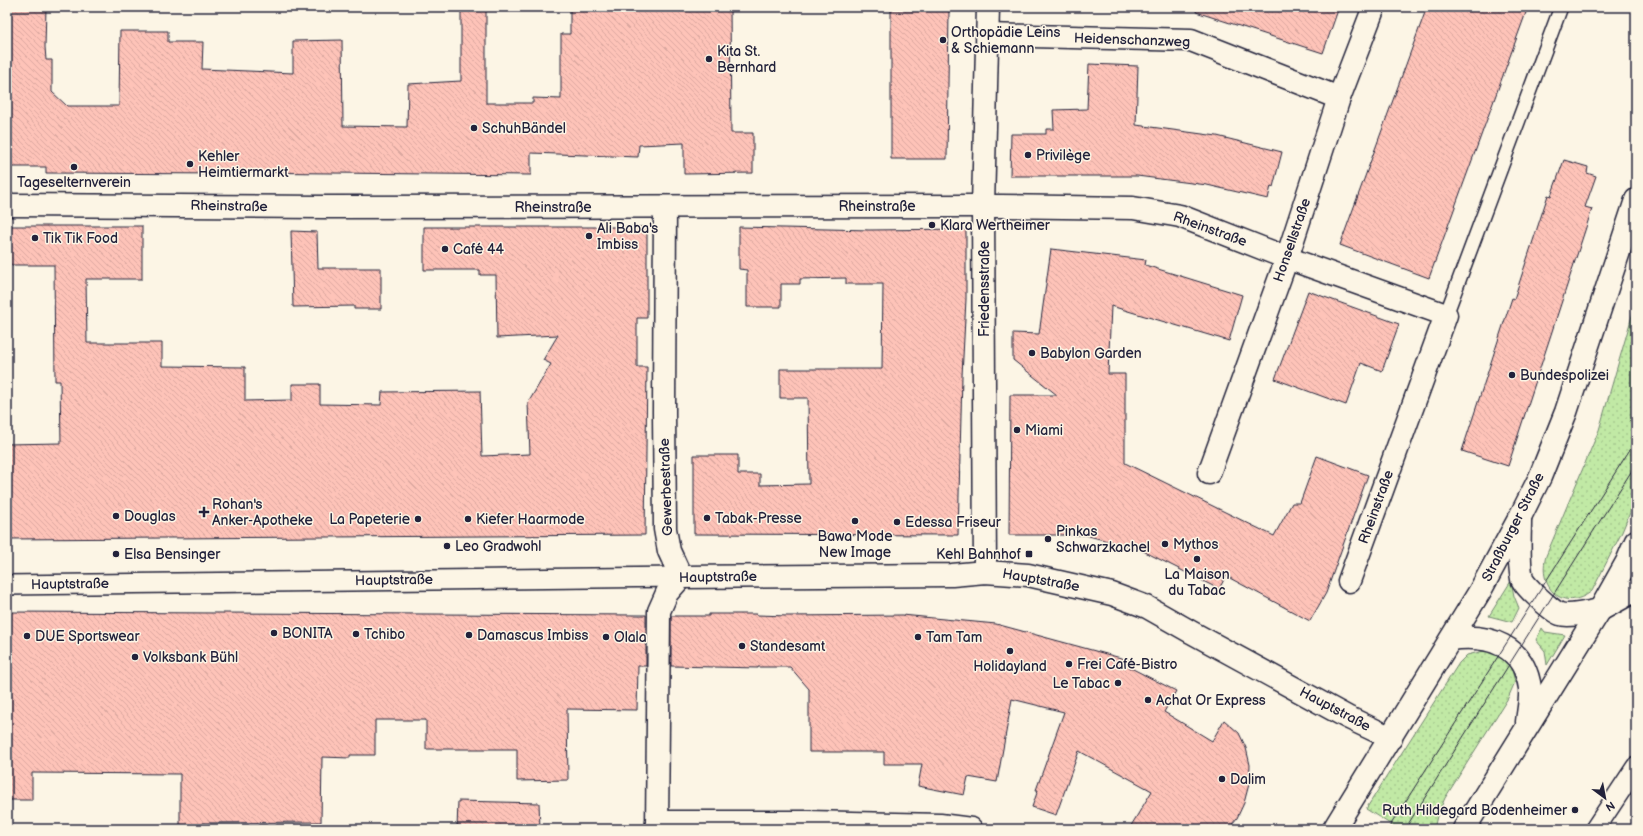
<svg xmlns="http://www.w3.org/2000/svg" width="1643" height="836" font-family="'Balsamiq Sans',sans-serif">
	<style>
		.grass { fill: url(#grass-dots); stroke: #728670 }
		.building { fill: url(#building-back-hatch); stroke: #22223b }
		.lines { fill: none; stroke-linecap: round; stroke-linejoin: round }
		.service-casing { stroke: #22223b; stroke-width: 16 }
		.pedestrian-casing { stroke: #22223b; stroke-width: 22 }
		.minor-casing { stroke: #22223b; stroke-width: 25 }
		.tertiary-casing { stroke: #22223b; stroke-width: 25 }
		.primary-casing { stroke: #22223b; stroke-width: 25 }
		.service { stroke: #fcf5e5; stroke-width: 13 }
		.pedestrian { stroke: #fcf5e5; stroke-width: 19 }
		.minor { stroke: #fcf5e5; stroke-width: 22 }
		.tertiary { stroke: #fcf5e5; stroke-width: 22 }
		.primary { stroke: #fcf5e5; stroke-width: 22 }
		.tram { stroke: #22223b; stroke-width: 1 }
		.poi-dot { fill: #22223b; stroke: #fcf5e5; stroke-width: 1.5 }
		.labels { text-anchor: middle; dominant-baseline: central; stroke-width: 3; stroke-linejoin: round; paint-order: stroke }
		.poi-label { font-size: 14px; fill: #22223b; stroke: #fcf5e5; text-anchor: start }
		.street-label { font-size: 14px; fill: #22223b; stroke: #fcf5e5 }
	</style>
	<defs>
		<pattern id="grass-dots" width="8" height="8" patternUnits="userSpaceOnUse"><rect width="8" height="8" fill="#c1e9a5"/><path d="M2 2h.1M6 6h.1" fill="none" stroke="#a6c88f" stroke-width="1.8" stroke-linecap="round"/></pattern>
		<pattern id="building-back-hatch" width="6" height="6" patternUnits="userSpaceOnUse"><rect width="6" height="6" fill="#fec3b8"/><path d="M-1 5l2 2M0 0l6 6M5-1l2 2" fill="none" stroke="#d9a79f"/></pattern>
	</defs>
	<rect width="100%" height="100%" fill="#fcf5e5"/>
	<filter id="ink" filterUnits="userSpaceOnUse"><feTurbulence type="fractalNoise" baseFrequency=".025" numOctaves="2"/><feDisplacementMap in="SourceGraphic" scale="8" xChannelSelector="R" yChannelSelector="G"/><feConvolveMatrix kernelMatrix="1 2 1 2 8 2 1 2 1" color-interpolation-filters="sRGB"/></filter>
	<g filter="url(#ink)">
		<g class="grass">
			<path d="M1636,302v196l-14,34 -30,59c-29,23 -55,-4 -46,-35l53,-126z"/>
			<path d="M1511,581l3,15 5,12 -7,14 -23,-6z"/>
			<path d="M1542,628l3,4 20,3 -18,30 -2,-14 -9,-11z"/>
			<path d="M1484,651h9l12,8 7,11 3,12 -7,16 -63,100 -8,18 -3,13h-36l-32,-20 93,-146 8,-8z"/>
		</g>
		<g class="building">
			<path d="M7,7h39l-1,40 1,13h6v32l15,14h52l1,-75h48v11h35l-1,27 91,4v-32l49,-1 1,86 64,1 1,-43 53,-3v-74h25v96h47v-5l28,1v-65h9v-27h160l1,126h22v40l-69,1v-31l-45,2 -1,12 -107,-4v22l-300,-3v2l-185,-1v-6h-39z"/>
			<path d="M1197,7h142l-16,46 -127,-41z"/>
			<path d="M1427,7h101l-99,271 -89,-33z"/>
			<path d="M891,10h58l-2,149h-56z"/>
			<path d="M1089,64l49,2 -2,59 81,11 65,16 -9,35 -2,-1 -3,13 -61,-14 -70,-9h-127l1,-42h35v-5h8l-1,-19 34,-1z"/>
			<path d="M1564,160l24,7 -1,6 9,3 -11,31 7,2 -84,257 -46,-15 50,-153 2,1 34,-104 3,1z"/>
			<path d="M7,226h135v53h-56l1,64h75v23l83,1v34l47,-1v-16h28v20l61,1 1,-13 98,-1 2,65 48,-2 -2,-51 23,-39 -8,-4 15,-25 -61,3 -1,-63h-16v-5h-56v-43h223v91h-10v49h10l-2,168 -638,4v-95l54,-1 -1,-62h-5l-1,-116h-47z"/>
			<path d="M739,227l131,3 96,-1v70l-4,77 -4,159 -264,-1v-79h44v19h22v11l49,-1 -1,-86h-28v-29h102l1,-85h-37v-6l-46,1v5h-19v23h-34v-37l-8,-1z"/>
			<path d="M291,231l26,1 1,36h63v41h-27v-3l-61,1z"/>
			<path d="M1051,249l95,11 -1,5 97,30 -13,46 -118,-35 -3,68h17v89l149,73 18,-33h8l17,-47 51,19 -42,118 -16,28 -84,-45 -7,13 -78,-39 -56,-15h-76l1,-140h47l-44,-35v-27l26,1z"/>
			<path d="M1308,291l91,33 -17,47 -21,-8 -15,42 -71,-26z"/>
			<path d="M7,612l634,3h5v51h-8l-1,44 -70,-1 1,71 -51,1v-32h-91v-29h-51v35h-25v3l-28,-1 -1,65 -118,1v6h-23v-55l-148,-1v27h-25z"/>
			<path d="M709,614h48v1l31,1 114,-1 94,9 136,37 -3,6 47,24 -12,21 48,29 12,-21 15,13 7,15 4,17 -1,19 -5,19 -7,15 -9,11h-99l23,-38 -73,-40 -23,64 -24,-8 6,-17h-2l28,-78 -52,-13 -15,83 -29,-5 -4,18 -46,-9 4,-22h-38v-12h-75v-63l-19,-22h-32v1l-87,-2v-50h38z"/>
			<path d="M458,801l81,2 1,26h-83z"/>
		</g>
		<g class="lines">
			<defs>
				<path id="service" d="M1446,315l115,-308"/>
				<g id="pedestrian">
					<path d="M7,585l674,-8"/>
					<path d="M1595,829l41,-62"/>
				</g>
				<g id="minor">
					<path d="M987,35l204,5 148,58"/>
					<path d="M7,205l318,2 676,-1 132,2 47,8 107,42 159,57 -97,266"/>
					<path d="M665,207l-1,205 1,117 4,22 12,26"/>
					<path d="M1209,473l78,-215 52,-160 35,-91"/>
					<path d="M985,572l-2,-366 5,-199"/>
					<path d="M681,577l271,-2 33,-3 43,3 84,19 35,13 44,25 156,85 44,21"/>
					<path d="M657,822h151l132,3 31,4"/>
					<path d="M657,829l2,-218 8,-18 14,-16"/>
				</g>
				<path id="tertiary" d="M1600,610l36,-20"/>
				<g id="primary">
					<path d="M1520,520c0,19 -2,40 2,59 2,7 31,33 38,35 9,3 30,-2 40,-4"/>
					<path d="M1451,639c38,-5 73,6 79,49 1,11 -2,24 -3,34"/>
					<path d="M1334,829l146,-238 40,-74 20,-40 26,-65 70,-212"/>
					<path d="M1464,829l136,-219 27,-48 9,-21"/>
				</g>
			</defs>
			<use href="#service" class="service-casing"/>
			<use href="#pedestrian" class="pedestrian-casing"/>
			<use href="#minor" class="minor-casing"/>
			<use href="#tertiary" class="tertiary-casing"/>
			<use href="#primary" class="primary-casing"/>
			<use href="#service" class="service"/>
			<use href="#pedestrian" class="pedestrian"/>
			<use href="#minor" class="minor"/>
			<use href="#tertiary" class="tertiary"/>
			<use href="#primary" class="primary"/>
			<g class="tram">
				<path d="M1388,829l248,-389"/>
				<path d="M1405,829l231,-365"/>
			</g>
		</g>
	</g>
	<g class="poi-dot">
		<circle cx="943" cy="40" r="4"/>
		<circle cx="709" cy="59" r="4"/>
		<circle cx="474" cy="128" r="4"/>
		<circle cx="1028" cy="155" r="4"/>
		<circle cx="190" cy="164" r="4"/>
		<circle cx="74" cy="167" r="4"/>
		<circle cx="932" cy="225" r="4"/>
		<circle cx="589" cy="236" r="4"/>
		<circle cx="35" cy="238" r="4"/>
		<circle cx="445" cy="249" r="4"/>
		<circle cx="1032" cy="353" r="4"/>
		<circle cx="1512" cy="375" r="4"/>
		<circle cx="1017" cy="430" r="4"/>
		<path d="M202 506h4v4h4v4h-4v4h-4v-4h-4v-4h4z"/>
		<circle cx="116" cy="516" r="4"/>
		<circle cx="707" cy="518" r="4"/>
		<circle cx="418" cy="519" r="4"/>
		<circle cx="468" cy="519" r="4"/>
		<circle cx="855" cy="521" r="4"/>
		<circle cx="897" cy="522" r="4"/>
		<circle cx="1048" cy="539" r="4"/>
		<circle cx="1165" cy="544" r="4"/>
		<circle cx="447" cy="546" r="4"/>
		<circle cx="116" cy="554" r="4"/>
		<rect x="1025" y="550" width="8" height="8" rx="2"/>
		<circle cx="1197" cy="559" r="4"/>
		<circle cx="274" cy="633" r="4"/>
		<circle cx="356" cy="634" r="4"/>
		<circle cx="469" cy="635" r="4"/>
		<circle cx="27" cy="636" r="4"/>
		<circle cx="606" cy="637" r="4"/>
		<circle cx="918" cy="637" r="4"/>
		<circle cx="742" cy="646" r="4"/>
		<circle cx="1010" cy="651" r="4"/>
		<circle cx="135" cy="657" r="4"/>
		<circle cx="1069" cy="664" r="4"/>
		<circle cx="1118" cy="683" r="4"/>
		<circle cx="1148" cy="700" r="4"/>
		<circle cx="1222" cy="779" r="4"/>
		<circle cx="1575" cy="810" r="4"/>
	</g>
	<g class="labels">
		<g class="poi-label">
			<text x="951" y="32">Orthopädie Leins<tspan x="951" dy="16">&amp; Schiemann</tspan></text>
			<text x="717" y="51">Kita St.<tspan x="717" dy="16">Bernhard</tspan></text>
			<text x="482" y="128">SchuhBändel</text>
			<text x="1036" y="155">Privilège</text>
			<text x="198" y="156">Kehler<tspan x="198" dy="16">Heimtiermarkt</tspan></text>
			<text x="74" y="182" text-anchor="middle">Tageselternverein</text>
			<text x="940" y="225">Klara Wertheimer</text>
			<text x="597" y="228">Ali Baba's<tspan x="597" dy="16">Imbiss</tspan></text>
			<text x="43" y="238">Tik Tik Food</text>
			<text x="453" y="249">Café 44</text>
			<text x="1040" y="353">Babylon Garden</text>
			<text x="1520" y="375">Bundespolizei</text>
			<text x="1025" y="430">Miami</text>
			<text x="212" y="504">Rohan's<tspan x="212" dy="16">Anker-Apotheke</tspan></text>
			<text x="124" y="516">Douglas</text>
			<text x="715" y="518">Tabak-Presse</text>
			<text x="410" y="519" text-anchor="end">La Papeterie</text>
			<text x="476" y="519">Kiefer Haarmode</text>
			<text x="905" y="522">Edessa Friseur</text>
			<text x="1056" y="531">Pinkas<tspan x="1056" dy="16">Schwarzkachel</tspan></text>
			<text x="855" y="536" text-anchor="middle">Bawa Mode<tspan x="855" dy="16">New Image</tspan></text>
			<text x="1173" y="544">Mythos</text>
			<text x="455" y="546">Leo Gradwohl</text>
			<text x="124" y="554">Elsa Bensinger</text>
			<text x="1021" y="554" text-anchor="end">Kehl Bahnhof</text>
			<text x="1197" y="574" text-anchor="middle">La Maison<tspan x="1197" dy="16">du Tabac</tspan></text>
			<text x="282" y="633">BONITA</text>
			<text x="364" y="634">Tchibo</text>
			<text x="477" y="635">Damascus Imbiss</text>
			<text x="35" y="636">DUE Sportswear</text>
			<text x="614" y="637">Olala</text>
			<text x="926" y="637">Tam Tam</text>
			<text x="750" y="646">Standesamt</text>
			<text x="143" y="657">Volksbank Bühl</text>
			<text x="1077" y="664">Frei Café-Bistro</text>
			<text x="1010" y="666" text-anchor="middle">Holidayland</text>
			<text x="1110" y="683" text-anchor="end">Le Tabac</text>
			<text x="1156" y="700">Achat Or Express</text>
			<text x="1230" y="779">Dalim</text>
			<text x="1567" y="810" text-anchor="end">Ruth Hildegard Bodenheimer</text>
		</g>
		<g class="street-label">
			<text transform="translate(1132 40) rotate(2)">Heidenschanzweg</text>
			<text transform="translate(229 206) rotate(1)">Rheinstraße</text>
			<text x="877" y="206">Rheinstraße</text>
			<text x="553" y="207">Rheinstraße</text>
			<text transform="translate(1210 229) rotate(20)">Rheinstraße</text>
			<text transform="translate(1292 240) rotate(-71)">Honsellstraße</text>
			<text transform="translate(984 289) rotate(-90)">Friedensstraße</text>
			<text transform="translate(666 487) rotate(-92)">Gewerbestraße</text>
			<text transform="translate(1376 507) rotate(-70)">Rheinstraße</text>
			<text transform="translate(1513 527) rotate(-63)">Straßburger Straße</text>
			<text transform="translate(718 577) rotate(-1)">Hauptstraße</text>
			<text transform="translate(394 580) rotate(-1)">Hauptstraße</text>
			<text transform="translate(1041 580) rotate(10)">Hauptstraße</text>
			<text transform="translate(70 584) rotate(-1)">Hauptstraße</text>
			<text transform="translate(1335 709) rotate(28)">Hauptstraße</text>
		</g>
	</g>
	<rect width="1643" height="836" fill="none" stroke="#fcf5e5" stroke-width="24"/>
	<rect x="12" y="12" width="1619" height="812" fill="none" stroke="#22223b" stroke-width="1.5" filter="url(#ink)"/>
	<g transform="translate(1605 798) rotate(148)" stroke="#fcf5e5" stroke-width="3" paint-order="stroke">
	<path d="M0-3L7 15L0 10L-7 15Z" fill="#22223b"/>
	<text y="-6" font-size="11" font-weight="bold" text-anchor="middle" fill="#22223b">N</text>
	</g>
</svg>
